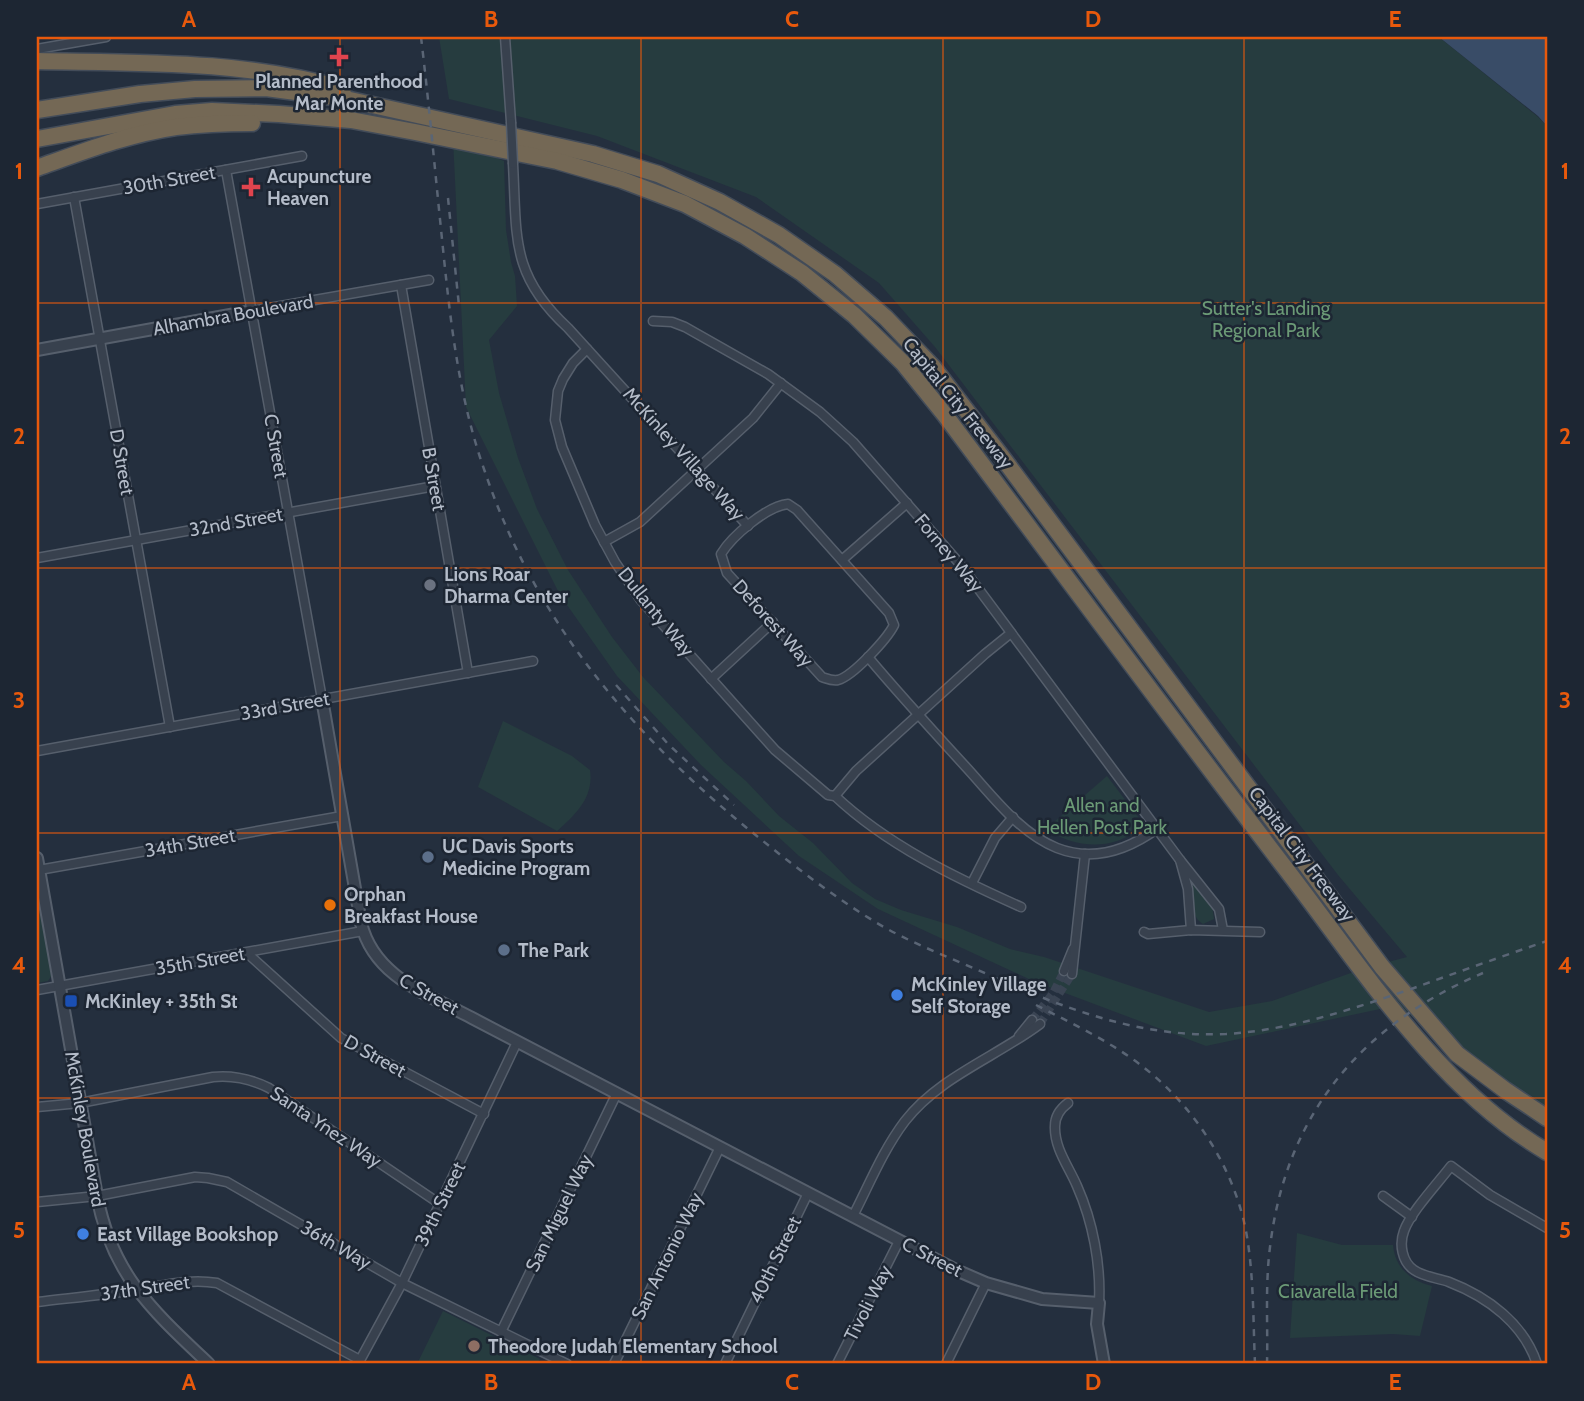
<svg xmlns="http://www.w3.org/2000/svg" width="1584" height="1401" font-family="Cabin,sans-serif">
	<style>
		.green { fill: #263c3f }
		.water { fill: #394c67 }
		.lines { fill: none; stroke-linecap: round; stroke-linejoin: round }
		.minor-tunnel { stroke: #3a4453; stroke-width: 8; stroke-dasharray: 8 4; stroke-linecap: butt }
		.minor-casing { stroke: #565f6c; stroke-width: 11 }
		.tertiary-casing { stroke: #565f6c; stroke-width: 14 }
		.motorway-casing { stroke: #434c59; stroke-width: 19 }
		.minor { stroke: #38414e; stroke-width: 8 }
		.tertiary { stroke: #38414e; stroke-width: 10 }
		.motorway { stroke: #746855; stroke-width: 16 }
		.rail { stroke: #5a6575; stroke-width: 2.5; stroke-dasharray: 7 7; stroke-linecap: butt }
		.minor-bridge-casing { stroke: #565f6c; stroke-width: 11; stroke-linecap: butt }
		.minor-bridge { stroke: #38414e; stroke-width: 8 }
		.grid { fill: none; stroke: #e8590c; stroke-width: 2; stroke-opacity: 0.55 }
		.health-dot { fill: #e0444e; stroke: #1d2633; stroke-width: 2.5 }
		.worship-dot { fill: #6b7280; stroke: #1d2633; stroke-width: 2.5 }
		.service-dot { fill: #5c6f8a; stroke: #1d2633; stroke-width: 2.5 }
		.food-dot { fill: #e8710a; stroke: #1d2633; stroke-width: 2.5 }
		.shop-dot { fill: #3f7fe0; stroke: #1d2633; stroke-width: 2.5 }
		.transit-dot { fill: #1a4fb4; stroke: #1d2633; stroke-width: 2.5 }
		.education-dot { fill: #8d6e63; stroke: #1d2633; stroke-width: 2.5 }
		.labels { text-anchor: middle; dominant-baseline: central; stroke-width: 5; stroke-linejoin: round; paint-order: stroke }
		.poi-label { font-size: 19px; font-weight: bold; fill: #b4bcc9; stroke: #1d2633; text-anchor: start }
		.street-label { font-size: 19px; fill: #b4bcc9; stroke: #1d2633 }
		.park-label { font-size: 19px; fill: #6b9a76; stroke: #1d2633 }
		.neatline { fill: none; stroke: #e8590c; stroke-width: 2.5 }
		.grid-label { font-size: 23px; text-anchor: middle; font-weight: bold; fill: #e8590c }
	</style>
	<rect width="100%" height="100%" fill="#242f3e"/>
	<g class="green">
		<path d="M439,37h1000l99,80 9,9v989l-26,-3 -122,-107 -193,41 -173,-65 -155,-72 -79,-53 -98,-91 -84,-89 -57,-81 -94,-188 -13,-268 51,22 2,69 5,32 4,14 2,30 -28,34 10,53 19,65 19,51 31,61 44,67 31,40 81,85 22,19 33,35 34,27 39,40 23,16 26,11 56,17 53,22 34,8 165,55 63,-11 90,-32 45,-12 -69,-82 -403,-528 -56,-64 -123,-86 -159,-61 -148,-37z"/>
		<path d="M503,721l69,35 18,14c4,27 -14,44 -33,61l-79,-44z"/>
		<path d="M1107,776l32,42 6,2 1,5 -2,6c-9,1 -18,7 -27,10 -24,8 -50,2 -71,-12z"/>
		<path d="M1188,873l24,32 2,14 -11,5c-15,-9 -13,-35 -15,-51z"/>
		<path d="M37,894l15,81 -4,6 -11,2z"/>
		<path d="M1297,1233l45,12h51c2,23 18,36 39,41l-12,50 -27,-2 -103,4z"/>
		<path d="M443,1311l97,48 -3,5h-120z"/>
	</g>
	<path class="water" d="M1439,37h108v89l-9,-10z"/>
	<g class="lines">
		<g class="minor-tunnel">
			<path d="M1032,1020l21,-27 11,-22"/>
			<path d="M1040,1024l32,-50"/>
		</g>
		<defs>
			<g id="minor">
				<path d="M505,37l6,85"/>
				<path d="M37,49l69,-12"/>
				<path d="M513,164c4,73 -3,111 55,164l180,198"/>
				<path d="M226,170l96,529"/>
				<path d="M74,197l96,530"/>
				<path d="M37,204l265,-48"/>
				<path d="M401,285l67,388"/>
				<path d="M252,311l177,-31"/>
				<path d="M653,321l19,1 13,5 83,47 52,38 33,30 107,122 220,296"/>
				<path d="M587,349l-14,14 -10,16 -5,12 -3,29 7,27 33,78 20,37 25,37 135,151 53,45 7,1 21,-25 129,-117 26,-21"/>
				<path d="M788,504l9,6 92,103 5,12c-7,14 -41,51 -56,55 -6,1 -10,-1 -16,-3l-95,-104 -6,-19c11,-18 46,-48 67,-50z"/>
				<path d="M604,542l36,-20 113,-104 28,-35"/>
				<path d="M37,558l398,-72"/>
				<path d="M842,560l65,-57"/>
				<path d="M868,657c31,37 64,73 97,109 26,28 54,67 92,82 36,14 71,2 101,-20"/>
				<path d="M711,679l62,-57"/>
				<path d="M37,751l496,-90"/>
				<path d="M835,796c52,49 121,82 186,111"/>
				<path d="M39,870l303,-54"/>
				<path d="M972,883l23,-45 18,-21"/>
				<path d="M1191,930l-3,-41 -8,-29 39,49 4,21"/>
				<path d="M1144,932l4,2 43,-4 69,2"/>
				<path d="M247,953l94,85 143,76"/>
				<path d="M1064,971l9,-22"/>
				<path d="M1072,974l13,-120"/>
				<path d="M37,990l326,-59"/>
				<path d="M1019,1036l13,-16"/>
				<path d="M1068,1103c-8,6 -13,13 -13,23 -1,22 14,41 22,60 16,36 24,79 22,117"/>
				<path d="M37,1107l43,-4 133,-26c20,-2 38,2 56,11l171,116"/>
				<path d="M1383,1196l29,21"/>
				<path d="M37,1202l60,-6 98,-19 13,1 19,4 175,101 165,81"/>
				<path d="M853,1216c16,-31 30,-66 52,-95 34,-44 91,-64 135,-97"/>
				<path d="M37,1302c33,-4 65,-7 98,-12 28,-4 53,-12 82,-7l143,77"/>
				<path d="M501,1332l116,-239"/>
				<path d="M358,1364l44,-81 115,-241"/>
				<path d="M614,1364l106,-217"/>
				<path d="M725,1364l83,-171"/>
				<path d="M837,1364l62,-123"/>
				<path d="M946,1364l40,-81"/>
				<path d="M1537,1364c-13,-40 -49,-67 -88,-82 -11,-4 -25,-5 -35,-12 -12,-8 -15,-26 -10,-39 6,-18 34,-48 47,-65l39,29 57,33"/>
			</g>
			<g id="tertiary">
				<path d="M37,350l215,-39"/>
				<path d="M322,699l39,224c13,54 66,71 111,95l484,252 30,13 56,16 57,4 -2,21 7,40"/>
				<path d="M37,858l60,338c15,79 56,115 112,168"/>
			</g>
			<g id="motorway">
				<path d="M37,61c102,2 207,-1 306,28"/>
				<path d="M37,110l103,-16 55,-5 71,-1 75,10 252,56 65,20 62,28 59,33 56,39 51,44 47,49 69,90 380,510 75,87 48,36 42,28"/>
				<path d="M37,139l138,-25 37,-3 67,3 72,6 64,12 142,29 65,19 63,24 60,32 57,37 52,42 49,48 42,52c114,152 226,304 341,454 76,99 152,219 261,283"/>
				<path d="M37,168c45,-16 91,-34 139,-41 25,-3 51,-4 76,-4"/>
			</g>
		</defs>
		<use href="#minor" class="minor-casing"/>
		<use href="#tertiary" class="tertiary-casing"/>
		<use href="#motorway" class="motorway-casing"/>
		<use href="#minor" class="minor"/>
		<use href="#tertiary" class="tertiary"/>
		<use href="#motorway" class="motorway"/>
		<g class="rail">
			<path d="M421,37c8,67 14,134 21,202 8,79 16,157 43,233 49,145 140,255 257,352 43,35 87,70 135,99 35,21 75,35 112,52 77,34 151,63 237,59 66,-4 126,-25 188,-46 44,-16 89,-32 133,-47"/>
			<path d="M448,198l11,108"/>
			<path d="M616,685l52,59 66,61"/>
			<path d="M1036,1005c35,18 71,35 102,58 54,40 95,102 108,168 8,44 7,89 9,133"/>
			<path d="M1267,1364c1,-38 -2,-78 3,-117 16,-133 91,-222 213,-274"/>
		</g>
		<defs>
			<path id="minor-bridge" d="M511,122l2,42"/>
		</defs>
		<use href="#minor-bridge" class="minor-bridge-casing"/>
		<use href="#minor-bridge" class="minor-bridge"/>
	</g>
	<path class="grid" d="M340,37v1327M641,37v1327M943,37v1327M1244,37v1327M37,303h1510M37,568h1510M37,833h1510M37,1098h1510"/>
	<g class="health-dot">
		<path d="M335.5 46.5h7v7h7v7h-7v7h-7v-7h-7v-7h7z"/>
		<path d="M247.5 176.5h7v7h7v7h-7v7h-7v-7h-7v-7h7z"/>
	</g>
	<circle class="worship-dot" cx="430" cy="585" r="7"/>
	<g class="service-dot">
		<circle cx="428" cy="857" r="7"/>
		<circle cx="504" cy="950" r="7"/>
	</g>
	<circle class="food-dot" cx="330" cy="905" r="7"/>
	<g class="shop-dot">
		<circle cx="897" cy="995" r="7"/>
		<circle cx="83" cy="1234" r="7"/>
	</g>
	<rect class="transit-dot" x="64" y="994" width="14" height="14" rx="3.5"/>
	<circle class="education-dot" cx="474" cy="1346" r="7"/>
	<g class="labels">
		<g class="poi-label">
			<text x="339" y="81" text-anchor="middle">Planned Parenthood<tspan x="339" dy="22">Mar Monte</tspan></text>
			<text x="267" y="176">Acupuncture<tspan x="267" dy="22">Heaven</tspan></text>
			<text x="444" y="574">Lions Roar<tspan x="444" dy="22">Dharma Center</tspan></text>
			<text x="442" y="846">UC Davis Sports<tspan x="442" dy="22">Medicine Program</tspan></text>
			<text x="344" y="894">Orphan<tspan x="344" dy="22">Breakfast House</tspan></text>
			<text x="518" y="950">The Park</text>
			<text x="911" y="984">McKinley Village<tspan x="911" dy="22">Self Storage</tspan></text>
			<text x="85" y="1001">McKinley + 35th St</text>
			<text x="97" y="1234">East Village Bookshop</text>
			<text x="488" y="1346">Theodore Judah Elementary School</text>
		</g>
		<g class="street-label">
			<text transform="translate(169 180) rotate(-10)">30th Street</text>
			<text transform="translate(233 315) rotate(-10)">Alhambra Boulevard</text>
			<text transform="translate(958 403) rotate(51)">Capital City Freeway</text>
			<text transform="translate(276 446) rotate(80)">C Street</text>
			<text transform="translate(684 454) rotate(48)">McKinley Village Way</text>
			<text transform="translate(122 462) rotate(80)">D Street</text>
			<text transform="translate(434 479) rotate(80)">B Street</text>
			<text transform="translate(236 522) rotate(-10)">32nd Street</text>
			<text transform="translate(949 553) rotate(50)">Forney Way</text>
			<text transform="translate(656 612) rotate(51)">Dullanty Way</text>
			<text transform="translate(773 623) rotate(48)">Deforest Way</text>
			<text transform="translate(285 706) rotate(-10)">33rd Street</text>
			<text transform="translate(190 843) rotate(-10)">34th Street</text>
			<text transform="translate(1302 854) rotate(53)">Capital City Freeway</text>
			<text transform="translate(200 961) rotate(-10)">35th Street</text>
			<text transform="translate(429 994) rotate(29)">C Street</text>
			<text transform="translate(375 1056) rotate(29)">D Street</text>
			<text transform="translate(326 1127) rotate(34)">Santa Ynez Way</text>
			<text transform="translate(85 1129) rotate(80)">McKinley Boulevard</text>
			<text transform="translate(440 1204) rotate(-64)">39th Street</text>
			<text transform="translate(559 1213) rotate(-64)">San Miguel Way</text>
			<text transform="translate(336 1245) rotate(30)">36th Way</text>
			<text transform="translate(667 1256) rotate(-64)">San Antonio Way</text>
			<text transform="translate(932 1257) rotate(27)">C Street</text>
			<text transform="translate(775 1260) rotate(-64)">40th Street</text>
			<text transform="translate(145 1288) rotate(-8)">37th Street</text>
			<text transform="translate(868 1303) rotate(-63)">Tivoli Way</text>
		</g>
		<g class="park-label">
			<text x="1266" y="308">Sutter's Landing<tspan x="1266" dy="22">Regional Park</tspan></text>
			<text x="1102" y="805">Allen and<tspan x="1102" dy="22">Hellen Post Park</tspan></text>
			<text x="1338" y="1291">Ciavarella Field</text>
		</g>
	</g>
	<rect width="1584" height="1401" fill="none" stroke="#1d2633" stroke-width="77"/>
	<rect x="38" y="38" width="1508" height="1324" class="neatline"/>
	<g class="grid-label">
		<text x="189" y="27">A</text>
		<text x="491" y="27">B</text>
		<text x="792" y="27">C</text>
		<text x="1093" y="27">D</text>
		<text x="1395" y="27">E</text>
		<text x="19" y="179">1</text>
		<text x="1565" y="179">1</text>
		<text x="19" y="444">2</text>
		<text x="1565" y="444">2</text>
		<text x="19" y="708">3</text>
		<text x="1565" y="708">3</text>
		<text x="19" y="973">4</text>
		<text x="1565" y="973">4</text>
		<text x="19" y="1238">5</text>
		<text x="1565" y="1238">5</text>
		<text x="189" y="1390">A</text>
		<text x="491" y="1390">B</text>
		<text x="792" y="1390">C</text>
		<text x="1093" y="1390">D</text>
		<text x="1395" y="1390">E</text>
	</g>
</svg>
